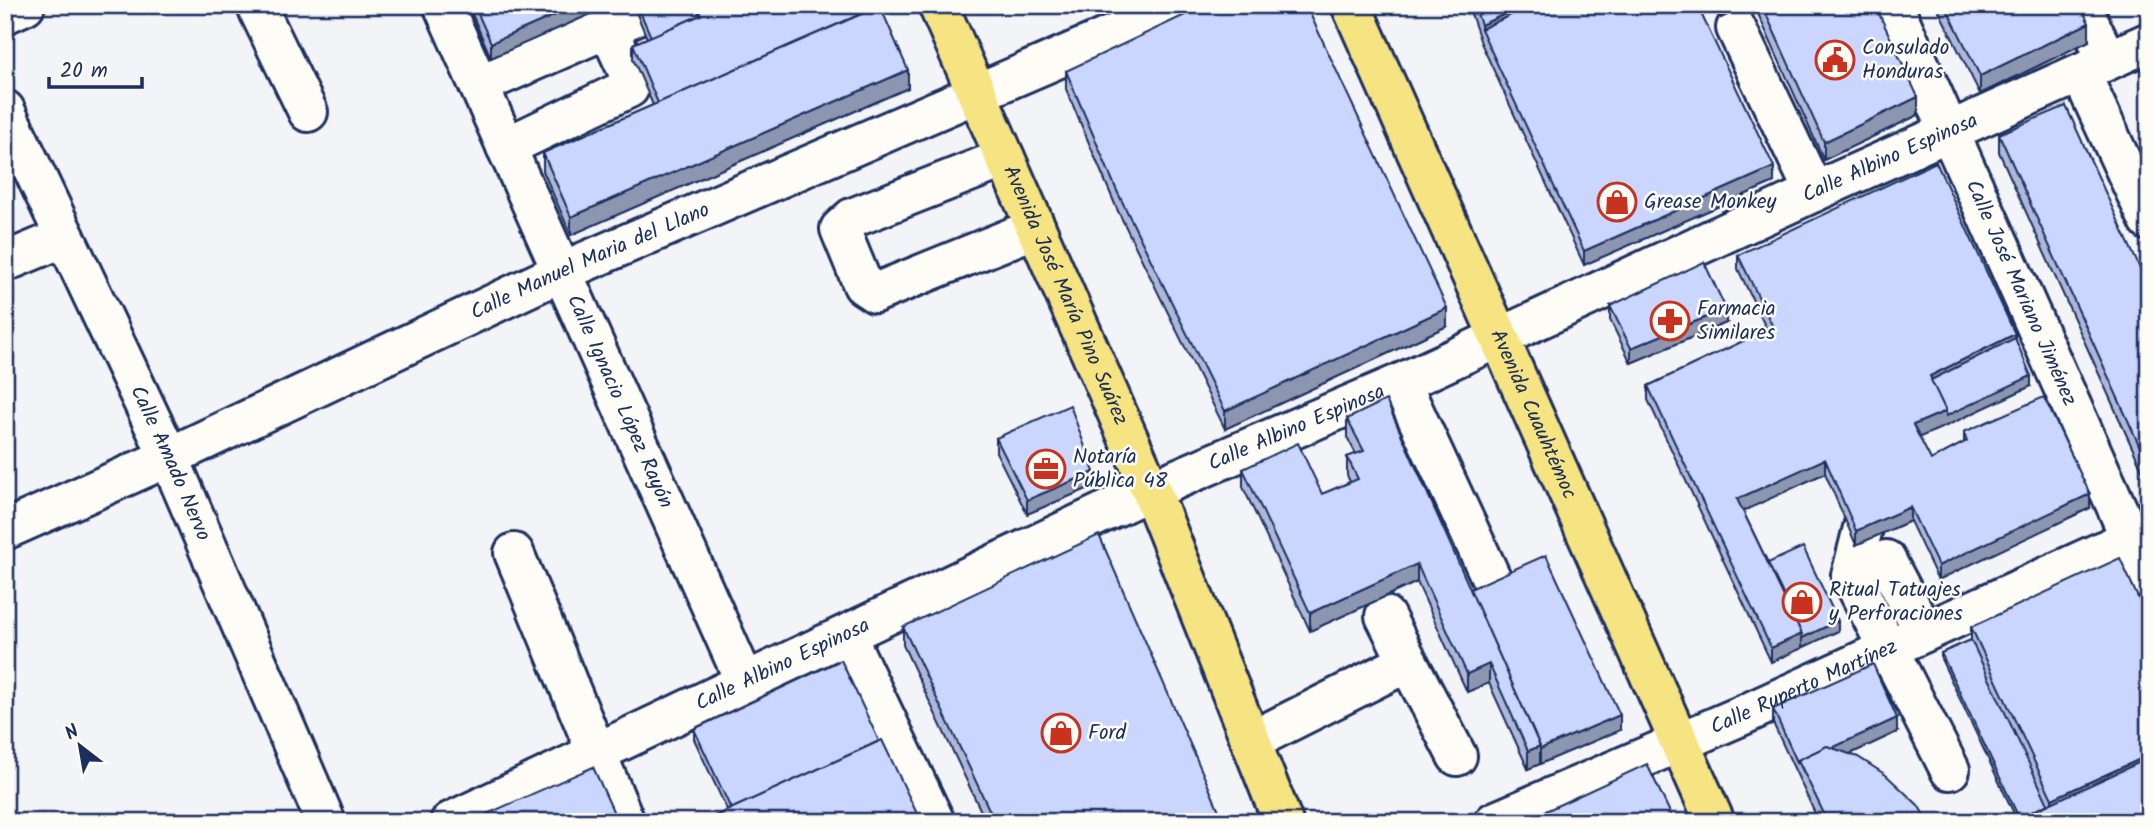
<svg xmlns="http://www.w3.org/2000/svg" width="2154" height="827" font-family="Kalam,sans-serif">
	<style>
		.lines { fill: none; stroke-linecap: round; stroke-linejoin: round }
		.minor-casing { stroke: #1b2f5e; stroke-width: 44 }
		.highway-casing { stroke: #1b2f5e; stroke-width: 44 }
		.minor { stroke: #fdfcf7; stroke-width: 38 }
		.highway { stroke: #f6e381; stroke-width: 38 }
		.wall { fill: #aeb8da; stroke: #1b2f5e; stroke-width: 2 }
		.shaded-wall { fill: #8d96b1; stroke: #1b2f5e; stroke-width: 2 }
		.building { fill: #cad6fd; stroke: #1b2f5e; stroke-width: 2 }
		.labels { text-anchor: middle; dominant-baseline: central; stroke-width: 5; stroke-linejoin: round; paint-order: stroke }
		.poi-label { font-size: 21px; fill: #1b2f5e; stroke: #fdfcf7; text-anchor: start }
		.street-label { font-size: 21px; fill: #1b2f5e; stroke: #fdfcf7 }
	</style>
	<rect width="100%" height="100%" fill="#f3f4f8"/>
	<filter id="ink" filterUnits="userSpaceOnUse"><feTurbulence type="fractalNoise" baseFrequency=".0143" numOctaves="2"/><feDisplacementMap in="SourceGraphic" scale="14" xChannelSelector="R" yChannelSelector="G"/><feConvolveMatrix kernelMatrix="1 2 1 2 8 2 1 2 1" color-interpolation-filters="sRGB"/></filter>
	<g filter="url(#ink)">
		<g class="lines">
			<defs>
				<g id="minor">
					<path d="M256,5l52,107"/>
					<path id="s1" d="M443,5l302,677"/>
					<path id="s2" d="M1893,5l256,575"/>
					<path d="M2081,5l26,55"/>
					<path d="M5,14l20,-9"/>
					<path d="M1736,28l78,164"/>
					<path d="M2081,74l68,147"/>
					<path d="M479,85l154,-68"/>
					<path id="s3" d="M5,110l164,347 157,365"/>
					<path d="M506,147l123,-59 2,-10 -23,-50"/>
					<path d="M1005,158l-153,60 -12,11 23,56 12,8 161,-65"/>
					<path d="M5,262l60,-25"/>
					<path d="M1401,383l91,197"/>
					<path d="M1872,492l-21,84 99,194"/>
					<path id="s4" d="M5,530l164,-73 392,-185 621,-267"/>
					<path d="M514,553l111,269"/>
					<path d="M1851,576l35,-16 38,72"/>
					<path d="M1385,616l23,46"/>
					<path d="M846,635l89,187"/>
					<path d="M1251,741l157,-79 49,94"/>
					<path id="s5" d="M450,822l701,-332 250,-107 413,-191 335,-150"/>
					<path id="s6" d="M1494,822l249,-107 406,-185"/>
				</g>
				<g id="highway">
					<path id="s7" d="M938,5l213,485 132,332"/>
					<path id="s8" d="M1351,5l364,817"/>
				</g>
			</defs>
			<use href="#minor" class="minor-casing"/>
			<use href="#highway" class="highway-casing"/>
			<use href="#minor" class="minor"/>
			<use href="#highway" class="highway"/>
		</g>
		<g class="wall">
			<path d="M468,5h143l-120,53z"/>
			<path d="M633,5h245l30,83 -337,147 -28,-64v-18l110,-48 -20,-46v-15l14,-6z"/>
			<path d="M1468,5h229l77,177 -190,83 -103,-222z"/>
			<path d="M1715,5h33l-27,13z"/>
			<path d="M1754,5h121l43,110 -94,45z"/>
			<path d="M1936,5h144l9,36 -109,53z"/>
			<path d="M1066,71l381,255 -222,103 -108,-220 -51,-120z"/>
			<path d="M1999,134l143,139 7,-5v217l-150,-333z"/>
			<path d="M1738,255l277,83 16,48 -112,51 12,23 33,-17v-11l126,76 -152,72 -28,-59 -54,24 -31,-72 -82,38 25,52 70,68 -67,31 -123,-262v-14l119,-56 -29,-61z"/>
			<path d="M1610,306l116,17 -95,40 -21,-43z"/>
			<path d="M1347,419l123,170 150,141 -92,39 -39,-86 -22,9 -50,-110 -107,49 -67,-144v-18l79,25 28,-12 -3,-7v-18l9,-3 -9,-17z"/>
			<path d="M996,438l98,48 -67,28 -31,-62z"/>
			<path d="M903,627l321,195h-238l-83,-177z"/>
			<path d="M1971,627l178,195h-131l-77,-163v-6l30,-13z"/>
			<path d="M1773,709l124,23 -47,22 78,68h-109l-46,-99z"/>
			<path d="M694,729l185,12 -152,69 -33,-71z"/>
		</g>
		<g class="shaded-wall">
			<path d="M578,5h33l-120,53v-15z"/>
			<path d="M1524,5h39l-82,24v-4z"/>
			<path d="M1721,5h27l-27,13z"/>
			<path d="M2089,23v18l-109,53v-18z"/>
			<path d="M908,70v18l-337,147v-18z"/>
			<path d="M1918,97v18l-94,45v-18z"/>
			<path d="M1774,167v15l-190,83v-14z"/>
			<path d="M1447,308v18l-222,103v-18z"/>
			<path d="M1726,309v14l-95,40v-15z"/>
			<path d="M2015,334v14l-81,41 -4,-13z"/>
			<path d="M2031,376v10l-85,40 -33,14v-15z"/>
			<path d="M1825,459v14l-88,41v-15z"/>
			<path d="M1094,472v14l-67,28v-14z"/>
			<path d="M2090,494v14l-152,72v-14z"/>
			<path d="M1910,507v14l-54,24v-14z"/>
			<path d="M1417,564v18l-107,49v-18z"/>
			<path d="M1838,621v10l-36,17v-10z"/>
			<path d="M1802,634v14l-31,14v-14z"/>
			<path d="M1489,664v19l-22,9v-18z"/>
			<path d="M1620,715v15l-80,34v-15z"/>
			<path d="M1897,718v14l-92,43 -6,-12z"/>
			<path d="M1540,746v18l-12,5v-18z"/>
			<path d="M2149,755v18l-97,39v-13z"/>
			<path d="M2126,813v9h-19z"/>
		</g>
		<g class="building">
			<path d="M474,5h104l-87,38z"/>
			<path d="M637,5h58l5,10 -49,22z"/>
			<path d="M697,5h181l1,1 -221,97 -25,-59 68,-29z"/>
			<path d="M1206,5h100l141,303 -222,103 -108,-220 -51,-120z"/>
			<path d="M1474,5h50l-43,20z"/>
			<path d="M1532,5h165l77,162 -190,84 -103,-222z"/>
			<path d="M1762,5h113l43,92 -94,45z"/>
			<path d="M1945,5h135l9,18 -109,53z"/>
			<path d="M880,6l28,64 -337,147 -28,-64z"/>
			<path d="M2066,106l76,167 7,-5v199l-150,-333z"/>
			<path d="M1936,162l79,172 -85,42 16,35 -33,14 18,35 36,-19 -3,-9 80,-35 46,97 -152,72 -28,-59 -54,24 -31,-72 -88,40 65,135 -31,14 -123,-262 125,-59 -35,-72z"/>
			<path d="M1704,262l22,47 -95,39 -21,-42z"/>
			<path d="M2015,338l16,38 -85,40v-5l-15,-31z"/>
			<path d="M1386,400l154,346 -12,5 -39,-87 -22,10 -50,-110 -107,49 -67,-144 55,-26 24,51 36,-15 -11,-22 17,-6 -17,-32z"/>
			<path d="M1070,405l24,67 -67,28 -31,-62z"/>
			<path d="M1099,535l125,287h-229l-92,-195z"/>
			<path d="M1803,547l35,74 -36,17v-4l-34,-71z"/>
			<path d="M1546,555l74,160 -80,34v-3l-70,-157z"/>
			<path d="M2120,558l29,64v133l-97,44 -81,-172z"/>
			<path d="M1971,640l77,164 -25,12v6h-2l-80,-169z"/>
			<path d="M841,660l38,81 -148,68 -37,-80z"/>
			<path d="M1873,664l24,54 -65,30 -5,-2 -29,14v4l-25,-55z"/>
			<path d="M882,740l39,82h-219z"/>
			<path d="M1827,746l31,11 28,18 32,30 10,17h-100l-30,-62z"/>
			<path d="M2149,758v64h-19l-4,-9 -19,9h-82l-2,-6z"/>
			<path d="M1647,764l27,57 -152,1z"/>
			<path d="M593,767l25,55h-149z"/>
		</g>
	</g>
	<defs>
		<symbol id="civic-ring" viewBox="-11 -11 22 22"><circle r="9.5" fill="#fdfcf7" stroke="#c8321e" stroke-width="1.5"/><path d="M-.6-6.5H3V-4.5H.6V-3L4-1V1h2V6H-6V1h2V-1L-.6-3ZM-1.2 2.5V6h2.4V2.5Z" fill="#c8321e"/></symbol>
		<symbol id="shop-ring" viewBox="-11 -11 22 22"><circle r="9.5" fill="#fdfcf7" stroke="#c8321e" stroke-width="1.5"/><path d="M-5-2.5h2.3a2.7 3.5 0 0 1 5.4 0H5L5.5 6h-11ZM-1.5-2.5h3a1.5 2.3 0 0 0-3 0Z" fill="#c8321e"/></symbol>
		<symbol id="pharmacy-ring" viewBox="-11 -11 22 22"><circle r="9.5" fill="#fdfcf7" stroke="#c8321e" stroke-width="1.5"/><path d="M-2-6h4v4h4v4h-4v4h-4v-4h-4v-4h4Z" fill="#c8321e"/></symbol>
		<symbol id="office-ring" viewBox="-11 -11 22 22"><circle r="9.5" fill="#fdfcf7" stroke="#c8321e" stroke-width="1.5"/><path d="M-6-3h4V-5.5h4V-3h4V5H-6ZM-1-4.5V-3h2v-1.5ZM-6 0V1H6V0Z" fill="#c8321e"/></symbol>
	</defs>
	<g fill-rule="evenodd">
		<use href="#civic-ring" x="1813" y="38" width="44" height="44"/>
		<use href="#shop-ring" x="1595" y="180" width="44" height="44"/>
		<use href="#pharmacy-ring" x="1648" y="299" width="44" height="44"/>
		<use href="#office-ring" x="1024" y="447" width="44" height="44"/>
		<use href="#shop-ring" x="1780" y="580" width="44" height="44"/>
		<use href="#shop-ring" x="1039" y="711" width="44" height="44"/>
	</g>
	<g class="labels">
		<g class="poi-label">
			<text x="1862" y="48">Consulado<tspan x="1862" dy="24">Honduras</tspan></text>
			<text x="1644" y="202">Grease Monkey</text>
			<text x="1697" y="309">Farmacia<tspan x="1697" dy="24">Similares</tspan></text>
			<text x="1073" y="457">Notaría<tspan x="1073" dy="24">Pública 48</tspan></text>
			<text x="1829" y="590">Ritual Tatuajes<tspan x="1829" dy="24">y Perforaciones</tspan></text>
			<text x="1088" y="733">Ford</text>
		</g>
		<g class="street-label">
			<text stroke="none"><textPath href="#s5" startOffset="1586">Calle Albino Espinosa</textPath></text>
			<text stroke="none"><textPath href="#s4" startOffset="644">Calle Manuel Maria del Llano</textPath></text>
			<text stroke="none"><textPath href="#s2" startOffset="315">Calle José Mariano Jiménez</textPath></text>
			<text stroke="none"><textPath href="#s7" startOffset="317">Avenida José María Pino Suárez</textPath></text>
			<text stroke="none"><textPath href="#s1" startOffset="434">Calle Ignacio López Rayón</textPath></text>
			<text stroke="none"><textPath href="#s8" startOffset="448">Avenida Cuauhtémoc</textPath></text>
			<text stroke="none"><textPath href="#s5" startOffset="934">Calle Albino Espinosa</textPath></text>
			<text stroke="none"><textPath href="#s3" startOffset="390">Calle Amado Nervo</textPath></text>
			<text stroke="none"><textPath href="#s5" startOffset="368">Calle Albino Espinosa</textPath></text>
			<text stroke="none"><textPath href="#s6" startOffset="338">Calle Ruperto Martínez</textPath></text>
		</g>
	</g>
	<rect width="2154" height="827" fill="none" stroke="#fdfcf7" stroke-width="28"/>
	<rect x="14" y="14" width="2126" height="799" fill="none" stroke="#1b2f5e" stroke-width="2.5" filter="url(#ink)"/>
	<g transform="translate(80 746) rotate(329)" stroke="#fdfcf7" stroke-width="5" paint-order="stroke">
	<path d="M0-5L12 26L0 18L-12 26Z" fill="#1b2f5e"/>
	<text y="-10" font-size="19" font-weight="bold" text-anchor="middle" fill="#1b2f5e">N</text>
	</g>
	<path d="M49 77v10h93v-10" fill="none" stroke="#1b2f5e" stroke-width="3.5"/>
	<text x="60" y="77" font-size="21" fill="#1b2f5e" stroke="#fdfcf7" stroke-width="5" paint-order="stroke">20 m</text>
</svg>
